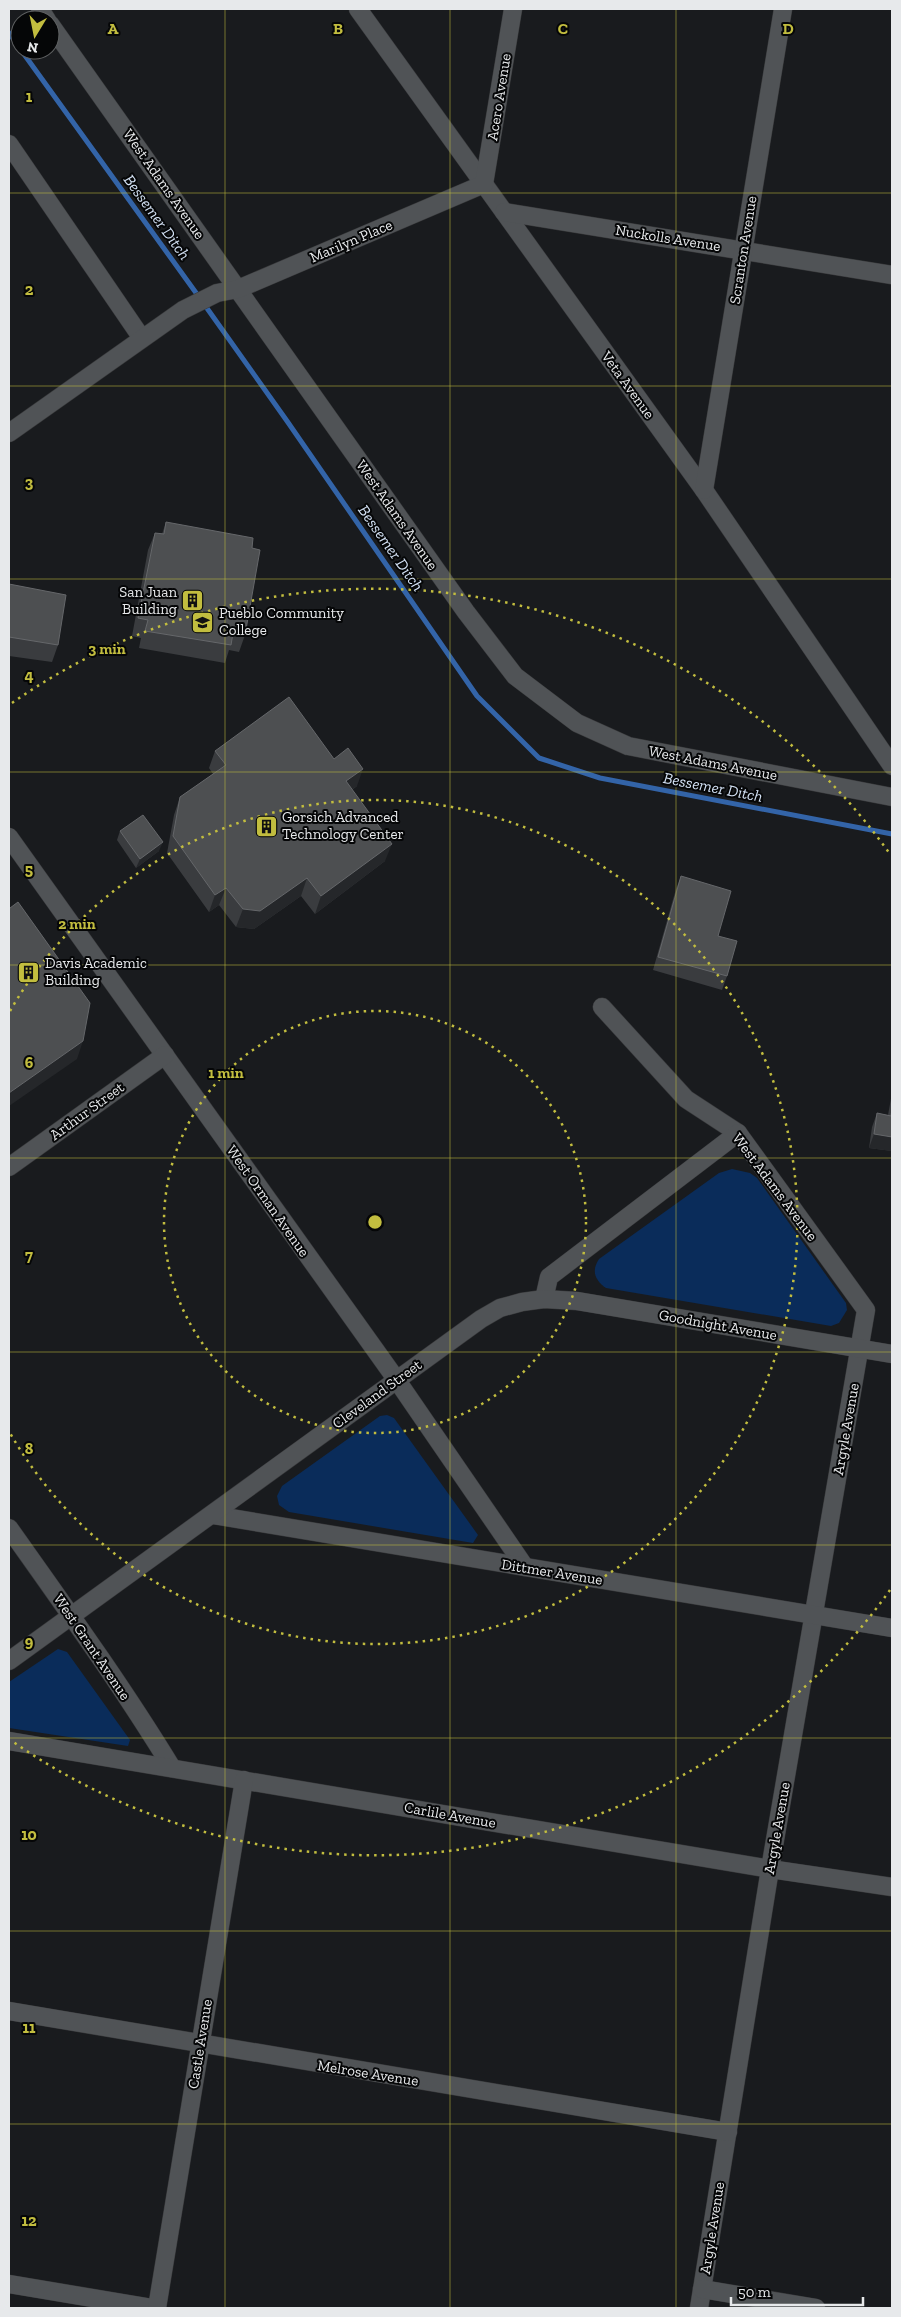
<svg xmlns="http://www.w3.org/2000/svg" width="901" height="2317" font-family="'Zilla Slab',serif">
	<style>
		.green { fill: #0a2c5a }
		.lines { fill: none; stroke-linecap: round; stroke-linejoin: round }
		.stream { stroke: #3364a8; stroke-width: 5 }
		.minor-casing { stroke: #37383a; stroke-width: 19 }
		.minor { stroke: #505356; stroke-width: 18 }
		.wall { fill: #3a3c3f }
		.shaded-wall { fill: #25272a }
		.building { fill: #4d4f51; stroke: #65676a }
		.grid { fill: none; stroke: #c2bd3f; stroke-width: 1; stroke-opacity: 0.55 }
		.ring { fill: none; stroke: #c2bd3f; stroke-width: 2.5; stroke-dasharray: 2.5 5 }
		.labels { text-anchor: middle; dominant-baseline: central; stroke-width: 4; stroke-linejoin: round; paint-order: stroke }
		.street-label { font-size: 15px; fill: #e7e9eb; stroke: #050607 }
		.poi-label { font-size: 15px; fill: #e7e9eb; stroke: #050607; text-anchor: start }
		.water-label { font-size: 16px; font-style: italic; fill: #d5e3f6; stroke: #050607 }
		.grid-label { font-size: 16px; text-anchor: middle; font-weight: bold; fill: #c2bd3f; stroke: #050607; stroke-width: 4; stroke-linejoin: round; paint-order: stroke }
		.centre { fill: #c2bd3f; stroke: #050607; stroke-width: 2.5 }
		.ring-label { font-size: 15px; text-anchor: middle; font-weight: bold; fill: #c2bd3f; stroke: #050607; stroke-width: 4; stroke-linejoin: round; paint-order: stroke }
	</style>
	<rect width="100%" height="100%" fill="#191b1e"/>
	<g class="green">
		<path d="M732,1169l18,4 7,5 89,125 1,7 -8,13 -8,3 -225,-38c-11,-8 -15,-17 -7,-29l120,-86z"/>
		<path d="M387,1415l7,3 84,117 -5,8 -184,-31 -10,-7 -2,-9 5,-10 98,-70z"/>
		<path d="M58,1649l9,3 63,88 -2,6 -119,-18v-46z"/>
	</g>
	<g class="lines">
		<g class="stream">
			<path d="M9,33l11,15"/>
			<path d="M21,50l178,247"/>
			<path d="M204,304l83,117 190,275 62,62 61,20 292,56"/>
		</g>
		<defs>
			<g id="minor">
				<path d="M40,9l7,11"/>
				<path d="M358,9l346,481 188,276"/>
				<path d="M50,24l416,588 49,64 62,47 51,23 264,51"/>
				<path d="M9,144l132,193"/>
				<path d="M504,212l388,63"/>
				<path d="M9,433l174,-123 34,-17 21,-4 246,-105 29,-175"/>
				<path d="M704,490l79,-481"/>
				<path d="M9,837l387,542 129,188"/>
				<path d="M602,1007l84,92 52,34 128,177 -96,559 -71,439"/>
				<path d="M9,1167l156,-112"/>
				<path d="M544,1299l5,-22 189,-144"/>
				<path d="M213,1515l679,113"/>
				<path d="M9,1528c56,79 113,158 163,240"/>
				<path d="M9,1661l472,-342 19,-11 22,-6 22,-3 33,2 315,53"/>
				<path d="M9,1741l761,128 122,18"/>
				<path d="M9,2011l719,121"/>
				<path d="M9,2284l143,24"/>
				<path d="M702,2289l114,19"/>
				<path d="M157,2308l87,-528"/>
			</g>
		</defs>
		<use href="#minor" class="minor-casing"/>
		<use href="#minor" class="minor"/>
	</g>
	<g class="wall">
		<path d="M166,522l86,26 -7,87 -6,17 -10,-2 -4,13 -86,-15 2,-10 -9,-2 16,-86 7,-17 7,1z"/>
		<path d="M9,584l49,61 -6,17 -43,-6z"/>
		<path d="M215,751l119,8 23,27 -5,4 33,71 -70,53 -14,-18 -47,33 -18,-2 -17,-22 -10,7 -42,-59 7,-38 6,-18 33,-23 -4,-6z"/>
		<path d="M120,831l39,20 -23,17 -19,-28z"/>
		<path d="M681,876l37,60 9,40 -5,14 -69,-20 23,-81z"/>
		<path d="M892,1093v58l-23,-3 3,-21 5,-14 11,2z"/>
	</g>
	<g class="shaded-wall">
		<path d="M363,769l-6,17 -17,12 6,-17z"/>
		<path d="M163,842l-4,9 -23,17 4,-9z"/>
		<path d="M392,844l-7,17 -70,53 6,-18z"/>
		<path d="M307,878l-6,18 -47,33 -18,-2 7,-18z"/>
		<path d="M226,888l-7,17 -10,7 6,-17z"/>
		<path d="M83,1041l-6,18 -68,47v-13z"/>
		<path d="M874,1134l18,3v14l-23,-3z"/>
	</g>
	<g class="building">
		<path d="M166,522l87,16 -1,10 8,2 -15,85 -12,-2 -2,12 -86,-14 3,-11 -10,-2 17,-85 9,1z"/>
		<path d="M9,584l57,11 -8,50 -49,-8z"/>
		<path d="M289,697l45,62 14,-11 15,21 -17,12 46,63 -71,52 -14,-18 -47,33 -17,-2 -17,-21 -11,7 -42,-59 7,-39 46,-32 -11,-14z"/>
		<path d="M143,815l20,27 -23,17 -20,-28z"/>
		<path d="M681,876l50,15 -13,45 19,5 -10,35 -69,-19z"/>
		<path d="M18,902l72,101 -7,38 -74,52v-186l1,1z"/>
		<path d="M892,1109v28l-18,-3 3,-21 14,3z"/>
	</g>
	<path class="grid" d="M225,9v2299M450,9v2299M676,9v2299M9,193h883M9,386h883M9,579h883M9,772h883M9,965h883M9,1158h883M9,1352h883M9,1545h883M9,1738h883M9,1931h883M9,2124h883"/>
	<g class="ring">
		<circle cx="375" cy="1222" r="211"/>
		<path d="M10 1011A422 422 0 1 1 10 1433"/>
		<path d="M890 1590A633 633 0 0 1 12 1741M12 703A633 633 0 0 1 890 854"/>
	</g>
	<defs>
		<symbol id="building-square" viewBox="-11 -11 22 22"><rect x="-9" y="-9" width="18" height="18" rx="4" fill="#c2bd3f" stroke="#050607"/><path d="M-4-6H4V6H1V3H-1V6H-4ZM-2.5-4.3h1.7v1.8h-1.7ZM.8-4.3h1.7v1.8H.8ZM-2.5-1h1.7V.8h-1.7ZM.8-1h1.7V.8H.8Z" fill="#111"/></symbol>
		<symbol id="university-square" viewBox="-11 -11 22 22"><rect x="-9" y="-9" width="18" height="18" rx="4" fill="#c2bd3f" stroke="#050607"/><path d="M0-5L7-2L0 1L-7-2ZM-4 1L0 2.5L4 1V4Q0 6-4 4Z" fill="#111"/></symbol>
	</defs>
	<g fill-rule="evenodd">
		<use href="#building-square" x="180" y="588" width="25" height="25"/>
		<use href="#university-square" x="190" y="610" width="25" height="25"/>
		<use href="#building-square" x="254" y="814" width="25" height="25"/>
		<use href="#building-square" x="16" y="960" width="25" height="25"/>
	</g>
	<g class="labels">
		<g class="street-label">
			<text transform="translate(499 97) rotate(-81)">Acero Avenue</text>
			<text transform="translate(164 184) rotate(55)">West Adams Avenue</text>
			<text transform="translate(668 238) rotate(9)">Nuckolls Avenue</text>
			<text transform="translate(351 241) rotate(-23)">Marilyn Place</text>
			<text transform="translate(743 250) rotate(-81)">Scranton Avenue</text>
			<text transform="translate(628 385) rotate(54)">Veta Avenue</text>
			<text transform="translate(397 515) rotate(55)">West Adams Avenue</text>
			<text transform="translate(713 763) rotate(11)">West Adams Avenue</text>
			<text transform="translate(87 1111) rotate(-36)">Arthur Street</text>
			<text transform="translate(775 1187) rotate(53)">West Adams Avenue</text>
			<text transform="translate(268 1201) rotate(55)">West Orman Avenue</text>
			<text transform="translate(718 1325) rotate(10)">Goodnight Avenue</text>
			<text transform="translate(377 1394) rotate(-36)">Cleveland Street</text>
			<text transform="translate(846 1429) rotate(-80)">Argyle Avenue</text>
			<text transform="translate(552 1572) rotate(9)">Dittmer Avenue</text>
			<text transform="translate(92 1647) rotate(56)">West Grant Avenue</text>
			<text transform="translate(450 1815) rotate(10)">Carlile Avenue</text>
			<text transform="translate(777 1828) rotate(-80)">Argyle Avenue</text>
			<text transform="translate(200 2044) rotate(-81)">Castle Avenue</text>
			<text transform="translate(368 2073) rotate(9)">Melrose Avenue</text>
			<text transform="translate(712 2228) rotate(-81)">Argyle Avenue</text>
		</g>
		<g class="poi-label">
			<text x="177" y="592" text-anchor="end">San Juan<tspan x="177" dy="17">Building</tspan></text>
			<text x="219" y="613">Pueblo Community<tspan x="219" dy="17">College</tspan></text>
			<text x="282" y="817">Gorsich Advanced<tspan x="282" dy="17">Technology Center</tspan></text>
			<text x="45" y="963">Davis Academic<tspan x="45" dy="17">Building</tspan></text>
		</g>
		<g class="water-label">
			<text transform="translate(157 217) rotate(54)">Bessemer Ditch</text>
			<text transform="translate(391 548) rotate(55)">Bessemer Ditch</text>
			<text transform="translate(713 787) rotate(11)">Bessemer Ditch</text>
		</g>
	</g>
	<g class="grid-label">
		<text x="113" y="34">A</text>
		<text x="338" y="34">B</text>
		<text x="563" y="34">C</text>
		<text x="788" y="34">D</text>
		<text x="29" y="102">1</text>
		<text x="29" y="295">2</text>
		<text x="29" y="488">3</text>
		<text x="29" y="681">4</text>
		<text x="29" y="875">5</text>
		<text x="29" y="1068">6</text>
		<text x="29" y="1261">7</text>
		<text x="29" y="1454">8</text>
		<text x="29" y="1647">9</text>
		<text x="29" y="1840">10</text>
		<text x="29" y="2033">11</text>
		<text x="29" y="2226">12</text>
	</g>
	<circle cx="375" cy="1222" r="8" class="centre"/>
	<g class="ring-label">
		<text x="107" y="654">3 min</text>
		<text x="77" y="929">2 min</text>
		<text x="226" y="1078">1 min</text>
	</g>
	<rect width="901" height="2317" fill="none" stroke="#e7e9eb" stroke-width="20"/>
	<g transform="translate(35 35) rotate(190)"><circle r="24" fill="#050607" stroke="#5f6162"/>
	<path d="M0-4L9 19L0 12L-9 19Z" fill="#c2bd3f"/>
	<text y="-8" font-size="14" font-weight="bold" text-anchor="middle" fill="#e7e9eb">N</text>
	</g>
	<path d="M731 2297v8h132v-8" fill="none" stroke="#e7e9eb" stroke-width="2.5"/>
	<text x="738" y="2297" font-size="15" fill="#e7e9eb" stroke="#050607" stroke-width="4" paint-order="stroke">50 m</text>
</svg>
